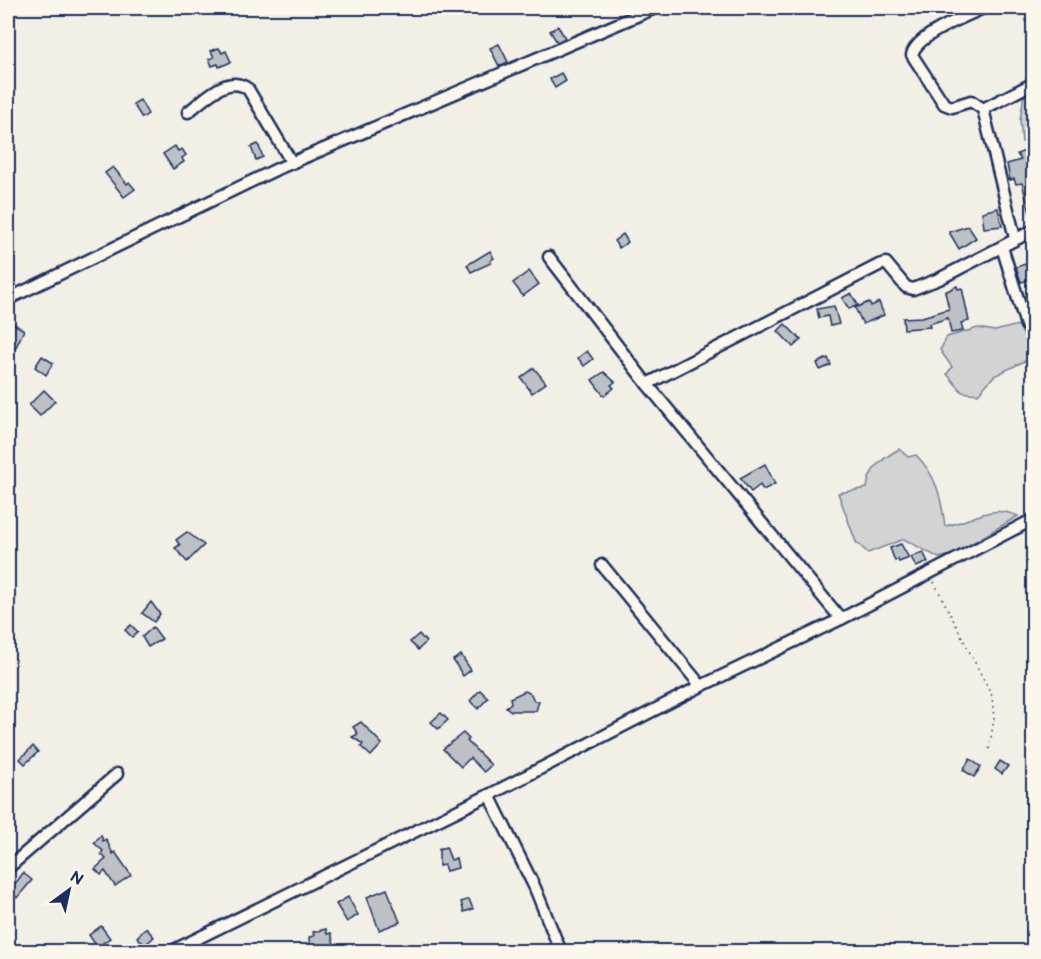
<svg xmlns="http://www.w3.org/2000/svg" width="1041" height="959" font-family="'Balsamiq Sans',sans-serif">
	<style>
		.green { fill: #d2d3d2; stroke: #768198; stroke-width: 1.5 }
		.building { fill: #bdc0c4; stroke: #1b2f5e; stroke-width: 1.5 }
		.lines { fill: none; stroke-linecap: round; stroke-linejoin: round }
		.street-casing { stroke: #1b2f5e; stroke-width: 15 }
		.path { stroke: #1b2f5e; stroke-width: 1.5; stroke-dasharray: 1.5 4.5; stroke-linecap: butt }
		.street { stroke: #fbf7ec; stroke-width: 10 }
	</style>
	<rect width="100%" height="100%" fill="#f2efe6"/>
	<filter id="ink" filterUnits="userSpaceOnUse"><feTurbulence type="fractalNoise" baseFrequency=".0167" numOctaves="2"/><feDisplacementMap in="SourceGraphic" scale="12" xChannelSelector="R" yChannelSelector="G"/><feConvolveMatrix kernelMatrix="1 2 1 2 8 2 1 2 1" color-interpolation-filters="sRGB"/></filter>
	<g filter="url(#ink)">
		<g class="green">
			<path d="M1033,91v52l-11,-1 -2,-22 4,-25z"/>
			<path d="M1018,325l6,11 9,-1v22l-39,19 -16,18 -16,-2 -15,-18 5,-7 -12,-17 7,-13 31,-9 17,3z"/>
			<path d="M899,449l9,8 8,-2c21,21 25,42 29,71 29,-5 45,-23 73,-10l-64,38 -15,4 -35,-19 -36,14 -12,-11 -18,-49 29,-5c2,-20 15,-29 32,-39z"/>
		</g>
		<g class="building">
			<path d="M558,26l7,12 -8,4 -7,-11z"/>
			<path d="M499,44l9,18 -9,4 -9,-18z"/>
			<path d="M219,48l3,5 4,-2 5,11 -12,5 -1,-3 -6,2 -3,-7 5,-2 -3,-6z"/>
			<path d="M561,73l5,8 -11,7 -5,-9z"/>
			<path d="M140,100l8,14 -6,4 -9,-14z"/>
			<path d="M258,144l5,13 -7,3 -5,-13z"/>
			<path d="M175,146l3,5 4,-2 4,6 -4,3 2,4 -11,7 -10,-15z"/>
			<path d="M1034,147v70h-3l-9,-34 -6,1 -2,-5 -4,1 -3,-16 14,-4 -4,-6z"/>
			<path d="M113,167l14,17 2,-2 6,7 -11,8 -19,-24z"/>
			<path d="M998,208l4,18 -18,2 -2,-16z"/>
			<path d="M968,226l8,12 -17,11 -10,-17z"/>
			<path d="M623,234l5,8 -9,6 -5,-7z"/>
			<path d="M490,251l4,7 -4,3 1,2 -20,9 -4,-7z"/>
			<path d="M1029,263l2,7 3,-1v10l-13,3 -5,-15z"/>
			<path d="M529,271l10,13 -16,12 -10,-13z"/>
			<path d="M957,286l1,3 4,-1 7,33 -8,2 2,8 -12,2 -3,-15 -19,6 1,3 -26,2 -1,-11 19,-1 27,-8 -4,-17z"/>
			<path d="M851,293l7,12 -9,4 -7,-11z"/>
			<path d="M1030,295l4,12v15l-9,-26z"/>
			<path d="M869,302l2,4 8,-4 5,13 -21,9 -8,-16z"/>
			<path d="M834,306l5,18 -9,2 -2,-10 -9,2 -2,-9z"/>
			<path d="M11,322l13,8 -16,34v-36z"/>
			<path d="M785,324l16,16 -8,7 -15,-16z"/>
			<path d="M587,351l6,8 -9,7 -6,-8z"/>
			<path d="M42,356l11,7 -7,12 -11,-8z"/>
			<path d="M828,358l3,7 -11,5 -3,-7z"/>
			<path d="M534,368l12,15 -14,10 -11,-15z"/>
			<path d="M604,372l11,10 -4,3 3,3 -10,8 -12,-16z"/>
			<path d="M44,390l11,11 -15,15 -11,-11z"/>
			<path d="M765,464l10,20 -12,6 -3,-5 -9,7 -11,-14z"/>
			<path d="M187,532l17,13 -17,17 -12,-14 5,-3 -4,-5z"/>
			<path d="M901,544l8,14 -10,4 -1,-3 -3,2 -5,-13z"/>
			<path d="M923,552l5,10 -12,5 -5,-10z"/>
			<path d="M151,602l9,12 -6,8 -12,-9z"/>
			<path d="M131,625l7,7 -6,5 -7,-7z"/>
			<path d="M153,627l9,12 -14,8 -6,-10z"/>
			<path d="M419,634l7,8 -8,8 -8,-8z"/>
			<path d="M461,655l10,15 -8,6 -10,-16z"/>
			<path d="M480,690l8,8 -10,11 -8,-8z"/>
			<path d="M525,691l6,3 3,7h5l-3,10h-25l-5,-4 5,-4 -1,-5z"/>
			<path d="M441,713l7,7 -10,9 -7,-7z"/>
			<path d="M361,722l21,22 -11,12 -10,-9 2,-3 -11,-7 6,-3 -5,-7z"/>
			<path d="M463,733l6,6 -2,2 24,24 -7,7 -14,-14 -9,9 -18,-18z"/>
			<path d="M33,746l5,6 -13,12 -5,-5z"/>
			<path d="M970,759l11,8 -7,10 -11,-7z"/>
			<path d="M1000,761l8,5 -6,8 -7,-5z"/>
			<path d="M101,835l2,6 3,-2 7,15 2,-2 16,23 -16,11 -10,-15 -4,4 -6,-6 11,-10 -5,-5 2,-3 -9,-8z"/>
			<path d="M446,847l5,13 5,-2 2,10 -12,3 -2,-6 -5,1v-17z"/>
			<path d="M23,873l9,7 -15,18 -7,-7z"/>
			<path d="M387,889l13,33 -21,8 -12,-33z"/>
			<path d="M348,897l10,18 -11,7 -11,-18z"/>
			<path d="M469,899l4,10 -9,3 -3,-10z"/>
			<path d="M101,926l9,12 -13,9 -8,-12z"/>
			<path d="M146,928l8,9 -9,8 -8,-8z"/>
			<path d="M326,929l1,5 4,-1 3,11 -4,1 2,6h-22l-1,-14 5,-1 -1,-4z"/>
		</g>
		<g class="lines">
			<defs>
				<g id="street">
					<path d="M983,8c-18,9 -67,27 -71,47l32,49 8,3 19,-6 12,8 32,129"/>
					<path d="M983,109l51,-26"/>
					<path d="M188,112c16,-12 40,-39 60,-23l44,74"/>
					<path d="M1002,247l24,78 8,7"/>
					<path d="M549,257l98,127 194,235"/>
					<path d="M8,299l269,-130 378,-161"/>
					<path d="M647,384l232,-119 7,-2 20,24 7,2 26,-10 95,-49"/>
					<path d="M602,565l99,121"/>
					<path d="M489,795l46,93 26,64"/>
					<path d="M8,868l109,-94"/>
					<path d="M170,952l319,-157 212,-109 140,-67 193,-100"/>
				</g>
			</defs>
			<use href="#street" class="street-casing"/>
			<path class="path" d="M934,582l58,114 2,23 -5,31"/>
			<use href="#street" class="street"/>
		</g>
	</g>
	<rect width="1041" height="959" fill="none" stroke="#fbf7ec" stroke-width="30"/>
	<rect x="15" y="15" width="1011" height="929" fill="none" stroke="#1b2f5e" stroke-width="2" filter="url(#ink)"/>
	<g transform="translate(69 890) rotate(33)" stroke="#fbf7ec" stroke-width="4.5" paint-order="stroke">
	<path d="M0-4.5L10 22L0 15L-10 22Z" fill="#1b2f5e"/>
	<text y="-9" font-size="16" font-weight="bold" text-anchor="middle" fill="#1b2f5e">N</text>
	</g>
</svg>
